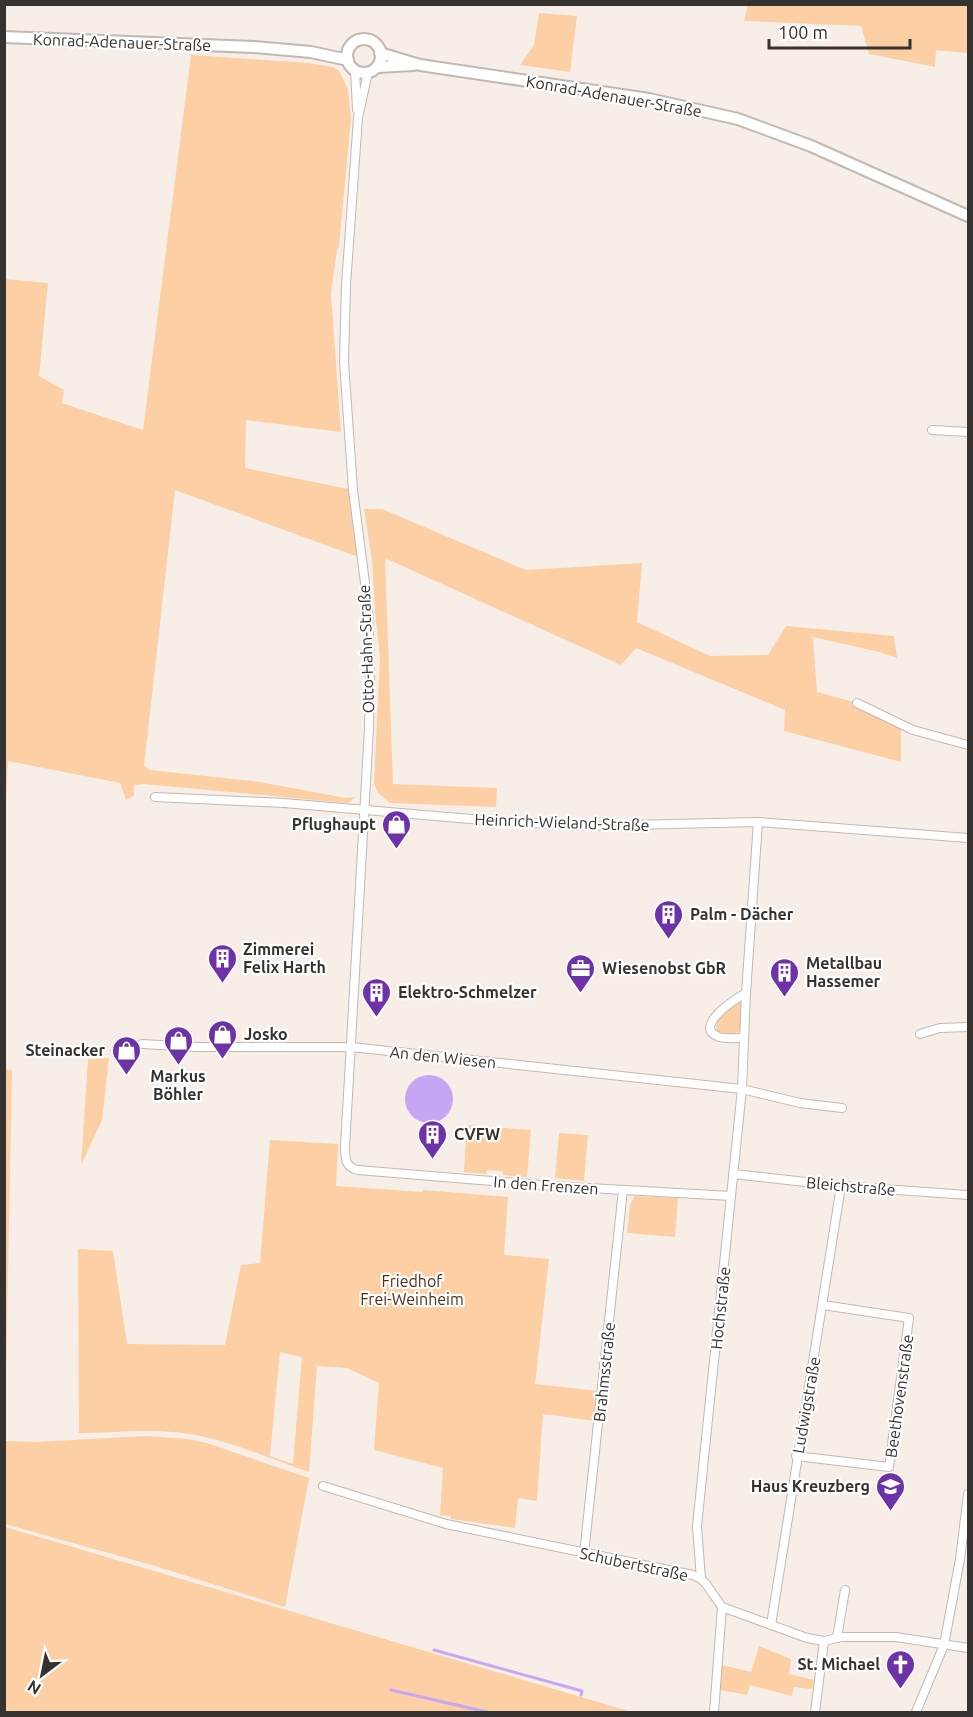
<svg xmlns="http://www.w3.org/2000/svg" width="973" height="1717" font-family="Ubuntu,sans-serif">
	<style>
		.green { fill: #fdcfa4; fill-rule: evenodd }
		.water { fill: #c7a7f3 }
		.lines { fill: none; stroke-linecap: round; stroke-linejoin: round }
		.stream { stroke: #c7a7f3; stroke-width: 3 }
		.minor-casing { stroke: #c1b9b1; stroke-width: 10 }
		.secondary-casing { stroke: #c1b9b1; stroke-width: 14 }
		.minor { stroke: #fff; stroke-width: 8 }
		.secondary { stroke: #fff; stroke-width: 10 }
		.labels { text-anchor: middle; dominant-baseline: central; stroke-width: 4.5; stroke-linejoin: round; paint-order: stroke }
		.street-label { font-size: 16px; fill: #36322f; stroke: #fff }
		.poi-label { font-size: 16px; font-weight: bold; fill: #36322f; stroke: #fff; text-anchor: start }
		.park-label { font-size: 16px; fill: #4d3217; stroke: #fff }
	</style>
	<rect width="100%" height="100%" fill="#f7efe7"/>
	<g class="green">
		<path d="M748,5l210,-1 10,2v47l-32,-3 -1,17 -66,-13 -8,-28 -117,-5z"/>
		<path d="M539,13l38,3 -7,56 -50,-7 14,-20z"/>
		<path d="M191,55l117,8 25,4 6,4 9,18 3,29 -12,129 -2,3 -6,44 10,138 -95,-12 -1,48 108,22 8,68 -186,-68 -31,276 6,4 110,12 86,16 10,-1 -8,6 -204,-19 -10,1v11l-8,4 -6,-17 -112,-22 -3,65v-547l43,4 -9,93 25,14 -2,13 81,27z"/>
		<path d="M364,509h18l144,61 116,-7 -5,59 73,34 58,-1 18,-29 108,10 3,22 -18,-6 -66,-15 4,55 40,11 44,22v37l-117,-31 1,-21 -149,-62 -15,17 -236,-107 8,226 104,4 -1,19 -106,-4 -12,-10 -4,-10 6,-125 -5,-47 -3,-51z"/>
		<path d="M734,1003h7l1,27c-6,5 -18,4 -25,1 -3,-13 8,-20 17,-28z"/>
		<path d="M109,1058l-7,62 -21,45 7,-106z"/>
		<path d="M5,1069l7,1 -7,361 -1,-362z"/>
		<path d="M467,1125l64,5 -4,47 -24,-2v-4l-16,-1 -1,4 -22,-2z"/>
		<path d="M559,1133l29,2 -4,46 -29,-3z"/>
		<path d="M270,1140l68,4 -2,42 87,6v-2l85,7 -4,58 45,4 -14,125 64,7 -4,30 -52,-7 -6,87 -19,-3 -3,30 -64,-9v-3l-11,-1 3,-47 -69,-18 5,-67 -32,-15 -30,-2 -8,106c-39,-13 -78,-31 -119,-38 -37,-6 -74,-1 -111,-1l-1,-184 35,2 14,93 98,1 16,-80 19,-2zM280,1352l22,5 -9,107 -23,-8z"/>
		<path d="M635,1196l43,2 -3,39 -48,-4 3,-28z"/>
		<path d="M146,1436l42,3 19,4 102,35 -24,129 -130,-41 -150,-42v-83l31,1z"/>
		<path d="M5,1527l627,185h-627z"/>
		<path d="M759,1646l32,13 -2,15 25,6 -2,9 -18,-2 -2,9 -42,-11 -3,10 -27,-5 2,-25 29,7z"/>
	</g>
	<circle class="water" cx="429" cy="1099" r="24"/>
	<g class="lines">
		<g class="stream">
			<path d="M434,1650l148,41 -1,4"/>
			<path d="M391,1690l96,22"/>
		</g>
		<defs>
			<g id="minor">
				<path d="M355,70l2,40"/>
				<path d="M368,72l-10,46 -12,167 -2,77 9,128 15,116 2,67 -1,56 -24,418c0,11 0,20 13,23l196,16 177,10"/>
				<path d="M932,430l36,2"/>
				<path d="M857,703l56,27 55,15"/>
				<path d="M155,797l129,6 210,18 91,5 173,-4 210,16"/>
				<path d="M920,1034l20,-6 28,-1"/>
				<path d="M744,1038c-8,0 -18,1 -25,-1 -28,-10 18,-39 27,-44"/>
				<path d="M142,1044l54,3h155l391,42 58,14 42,5"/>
				<path d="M734,1174l107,12 127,9"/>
				<path d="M796,1456l93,11 20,-149 -86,-13"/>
				<path d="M323,1486l123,38 247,51 8,4 5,5 16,23 85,31 17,3 17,-4h55l72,11"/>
				<path d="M584,1554l39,-364"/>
				<path d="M701,1579l-4,-53 45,-437 4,-96 12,-171"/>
				<path d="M771,1625l70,-439"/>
				<path d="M837,1638l8,-48"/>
				<path d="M714,1712l8,-105"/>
				<path d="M815,1712l9,-71"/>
				<path d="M916,1712l28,-67 16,-86 8,-65"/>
			</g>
			<g id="secondary">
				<path d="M4,37l250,10 57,5 37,8"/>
				<circle cx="364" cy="56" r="17"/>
				<path d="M380,53l40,12 229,34 89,20 73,27 157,70"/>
				<path d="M377,67l36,-2"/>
			</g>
		</defs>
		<use href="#minor" class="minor-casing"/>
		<use href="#secondary" class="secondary-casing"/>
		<use href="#minor" class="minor"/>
		<use href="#secondary" class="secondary"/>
	</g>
	<defs>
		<symbol id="shop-pin" viewBox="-11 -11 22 30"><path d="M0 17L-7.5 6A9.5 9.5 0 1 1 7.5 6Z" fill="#6e32a8" stroke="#fff"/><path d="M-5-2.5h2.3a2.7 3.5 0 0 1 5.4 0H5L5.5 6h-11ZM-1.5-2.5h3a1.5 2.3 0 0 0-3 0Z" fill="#fff"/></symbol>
		<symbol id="building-pin" viewBox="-11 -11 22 30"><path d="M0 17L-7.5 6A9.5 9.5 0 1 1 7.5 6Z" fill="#6e32a8" stroke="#fff"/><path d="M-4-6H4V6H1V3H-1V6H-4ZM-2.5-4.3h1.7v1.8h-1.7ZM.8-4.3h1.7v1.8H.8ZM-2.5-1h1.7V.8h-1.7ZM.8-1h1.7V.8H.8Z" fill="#fff"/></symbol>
		<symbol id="office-pin" viewBox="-11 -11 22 30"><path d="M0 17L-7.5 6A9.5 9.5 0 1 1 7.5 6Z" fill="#6e32a8" stroke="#fff"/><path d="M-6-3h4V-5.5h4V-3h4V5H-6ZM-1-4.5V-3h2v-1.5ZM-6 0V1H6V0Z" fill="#fff"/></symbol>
		<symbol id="school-pin" viewBox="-11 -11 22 30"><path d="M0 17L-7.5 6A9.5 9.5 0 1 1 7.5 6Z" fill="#6e32a8" stroke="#fff"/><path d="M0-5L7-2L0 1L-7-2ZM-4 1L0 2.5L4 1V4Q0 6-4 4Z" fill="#fff"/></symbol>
		<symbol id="church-pin" viewBox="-11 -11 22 30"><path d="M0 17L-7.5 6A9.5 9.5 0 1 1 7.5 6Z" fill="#6e32a8" stroke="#fff"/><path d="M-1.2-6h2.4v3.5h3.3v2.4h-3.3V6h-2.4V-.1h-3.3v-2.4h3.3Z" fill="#fff"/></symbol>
	</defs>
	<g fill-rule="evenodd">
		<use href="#shop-pin" x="380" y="808" width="33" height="45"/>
		<use href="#building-pin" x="652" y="898" width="33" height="45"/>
		<use href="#building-pin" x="206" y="942" width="33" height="45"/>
		<use href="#office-pin" x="564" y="952" width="33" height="45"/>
		<use href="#building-pin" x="768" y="956" width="33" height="45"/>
		<use href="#building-pin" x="360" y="976" width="33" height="45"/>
		<use href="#shop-pin" x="206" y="1018" width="33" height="45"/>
		<use href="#shop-pin" x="162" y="1024" width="33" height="45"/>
		<use href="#shop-pin" x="110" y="1034" width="33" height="45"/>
		<use href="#building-pin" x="416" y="1118" width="33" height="45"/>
		<use href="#school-pin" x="874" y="1470" width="33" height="45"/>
		<use href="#church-pin" x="884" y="1648" width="33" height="45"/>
	</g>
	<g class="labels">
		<g class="street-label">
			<text transform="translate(122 42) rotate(2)">Konrad-Adenauer-Straße</text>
			<text transform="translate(614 96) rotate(10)">Konrad-Adenauer-Straße</text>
			<text transform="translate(366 649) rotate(-92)">Otto-Hahn-Straße</text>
			<text transform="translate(562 822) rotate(2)">Heinrich-Wieland-Straße</text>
			<text transform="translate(443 1057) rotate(6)">An den Wiesen</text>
			<text transform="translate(546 1185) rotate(4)">In den Frenzen</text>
			<text transform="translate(851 1186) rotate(5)">Bleichstraße</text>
			<text transform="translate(720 1308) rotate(-84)">Hochstraße</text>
			<text transform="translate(604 1372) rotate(-84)">Brahmsstraße</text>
			<text transform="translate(899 1396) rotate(-82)">Beethovenstraße</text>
			<text transform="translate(806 1405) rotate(-80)">Ludwigstraße</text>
			<text transform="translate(634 1564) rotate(12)">Schubertstraße</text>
		</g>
		<g class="poi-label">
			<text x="376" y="824" text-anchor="end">Pflughaupt</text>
			<text x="690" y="914">Palm - Dächer</text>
			<text x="243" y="949">Zimmerei<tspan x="243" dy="18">Felix Harth</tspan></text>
			<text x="806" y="963">Metallbau<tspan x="806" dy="18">Hassemer</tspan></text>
			<text x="602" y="968">Wiesenobst GbR</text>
			<text x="398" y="992">Elektro-Schmelzer</text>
			<text x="244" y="1034">Josko</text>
			<text x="105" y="1050" text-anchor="end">Steinacker</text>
			<text x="178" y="1076" text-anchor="middle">Markus<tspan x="178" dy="18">Böhler</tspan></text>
			<text x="454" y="1134">CVFW</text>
			<text x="870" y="1486" text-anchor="end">Haus Kreuzberg</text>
			<text x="880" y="1664" text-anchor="end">St. Michael</text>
		</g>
		<g class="park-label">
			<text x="412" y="1281">Friedhof<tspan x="412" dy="18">Frei-Weinheim</tspan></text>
		</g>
	</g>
	<rect width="973" height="1717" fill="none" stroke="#36322f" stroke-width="12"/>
	<g transform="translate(42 1675) rotate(212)" stroke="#ffffff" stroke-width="4.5" paint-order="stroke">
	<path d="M0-4.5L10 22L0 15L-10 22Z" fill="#36322f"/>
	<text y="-9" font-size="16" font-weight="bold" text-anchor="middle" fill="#36322f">N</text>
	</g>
	<path d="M769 39v9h141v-9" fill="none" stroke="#36322f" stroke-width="3"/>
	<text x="778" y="39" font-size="18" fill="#36322f" stroke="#ffffff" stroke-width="4.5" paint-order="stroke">100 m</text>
</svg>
